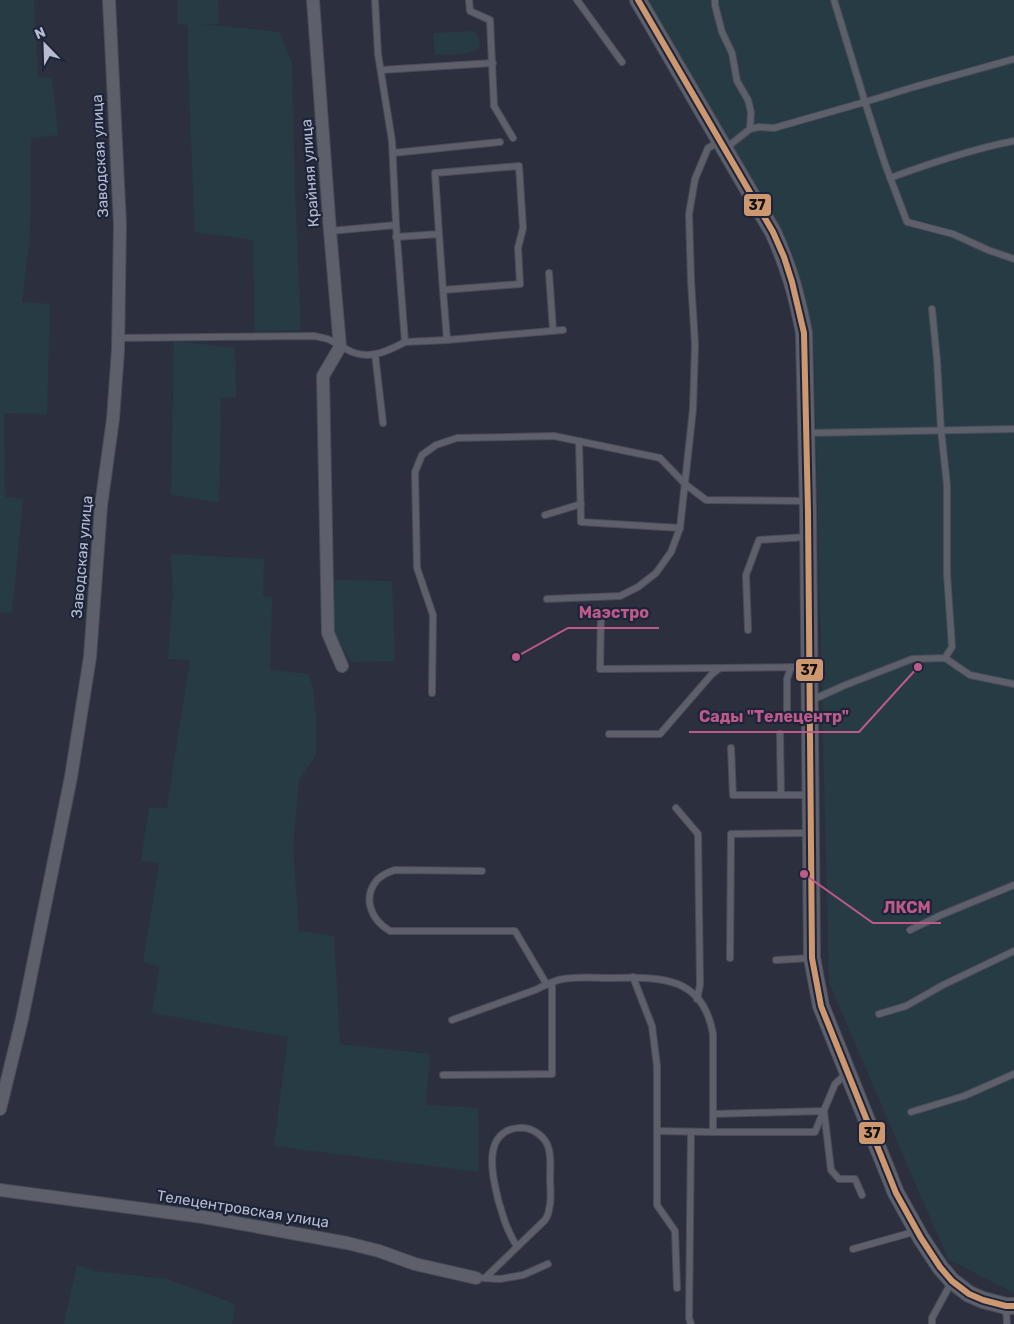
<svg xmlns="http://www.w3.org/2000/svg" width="1014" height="1324" font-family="Rubik,sans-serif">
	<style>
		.green { fill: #273b45 }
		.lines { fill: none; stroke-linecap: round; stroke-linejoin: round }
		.service-casing { stroke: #494c57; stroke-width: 8 }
		.minor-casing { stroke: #494c57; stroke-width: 14 }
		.tertiary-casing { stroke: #494c57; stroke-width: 18 }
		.service { stroke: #5d606b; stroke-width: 6 }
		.minor { stroke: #5d606b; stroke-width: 12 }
		.tertiary { stroke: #5d606b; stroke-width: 16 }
		.bus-1-casing { stroke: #1d243a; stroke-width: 10 }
		.bus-1 { stroke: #cd976f; stroke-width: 6 }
		.labels { text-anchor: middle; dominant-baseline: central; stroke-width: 4.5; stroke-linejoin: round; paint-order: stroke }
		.street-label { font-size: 15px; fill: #b7bcce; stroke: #1d243a }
		.leader { fill: none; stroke: #be5a89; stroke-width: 2 }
		.callout-dot { fill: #be5a89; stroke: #1d243a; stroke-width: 2 }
		.callout-label { font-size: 16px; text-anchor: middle; font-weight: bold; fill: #be5a89; stroke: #1d243a; stroke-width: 4.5; stroke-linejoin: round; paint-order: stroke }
		.line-badge { stroke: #1d243a; stroke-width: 2 }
		.pale-badge-label { font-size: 14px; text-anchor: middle; font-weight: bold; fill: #111 }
	</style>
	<rect width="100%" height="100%" fill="#2c303e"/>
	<g class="green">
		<path d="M0,0h34l4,77 14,1 6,57 -27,3 -1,97 -8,67 28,2 -3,110 -43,-1 1,84 18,2 -11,113 -12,1z"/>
		<path d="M177,0h41l1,24 -20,1 23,1 57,6 13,31 3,131 6,136 -46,1 -2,-91 -58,-8 -7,-166v-41l-10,-1z"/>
		<path d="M648,0h366v1293l-66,-34 -119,-277 -15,-631 -21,-97z"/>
		<path d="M474,31c21,27 -24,23 -39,24l-2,-22z"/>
		<path d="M174,341l61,7 1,49 -15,1 -2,104 -48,-7z"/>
		<path d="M171,554l93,5 -1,37 9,1 -2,73 39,4 4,16 3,27v38l-17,25 -6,67 6,84 35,5 6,108 90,10 -4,51 52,3 1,64 -205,-26 14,-109 -136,-24 8,-46 -17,-5 16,-99 -18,-2 8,-53h18l23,-148 -22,-1 5,-66z"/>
		<path d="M335,580l57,1 3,80 -44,1 -17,-30z"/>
		<path d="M77,1265l18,6 72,8 68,25 -3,20h-168z"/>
	</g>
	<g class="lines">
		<defs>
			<g id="service">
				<path d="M469,0l1,11 20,9 4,86 19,32"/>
				<path d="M577,0l45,62"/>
				<path d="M715,0v5l7,27 10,21 5,28 11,19 3,12 -1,17"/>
				<path d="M834,0l31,102 49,-15 100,-28"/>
				<path d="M381,70l112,-7"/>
				<path d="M726,148l24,-19 9,-2 15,1 91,-26 20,62 22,58 46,12 35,16 26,9"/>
				<path d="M393,153l107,-11"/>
				<path d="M890,178c41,-15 82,-29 124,-37"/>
				<path d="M330,231l66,-6 -4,-84 -14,-87 -3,-54"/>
				<path d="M396,237l43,-3 -4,-61 84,-7 4,62 -5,20 2,36 -77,6 -4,-56"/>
				<path d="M549,273l4,57"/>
				<path d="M932,309l5,51 4,70 6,55v89l5,73 -7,11"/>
				<path d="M118,338l196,-2c5,1 11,2 16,4 8,4 16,10 25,13 17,6 35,-3 50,-11l-9,-117"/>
				<path d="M447,340l116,-10"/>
				<path d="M405,342l42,-2 -4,-50"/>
				<path d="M375,354l8,69"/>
				<path d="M808,433l206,-4"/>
				<path d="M579,441l2,81 99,6"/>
				<path d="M545,515l36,-11"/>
				<path d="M547,599l73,-3 18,-9 18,-14 15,-21 9,-24 13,-119 2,-64 -4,-65 -2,-66 6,-35 13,-31 11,-6"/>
				<path d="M601,615l-1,54 120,-1"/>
				<path d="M748,630l-2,-55 13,-35 48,-3"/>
				<path d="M432,693l1,-78 -16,-47 -2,-96 7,-17 14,-10 21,-7 97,-2 106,22 25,26 21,16 101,1"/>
				<path d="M810,701l33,-15 69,-27 33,-1 25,17 44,9"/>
				<path d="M787,717v-38l4,-12"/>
				<path d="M609,734h51l52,-60 8,-6 88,-1"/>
				<path d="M780,734l1,61"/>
				<path d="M731,748l2,47h77"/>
				<path d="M676,808l22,26 2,151 -3,14"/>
				<path d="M482,871l-87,-1c-7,2 -13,5 -18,10 -15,18 -6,40 13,51h125l32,54"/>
				<path d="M910,930l31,-15 73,-30"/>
				<path d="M730,958l1,-124 79,-1"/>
				<path d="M776,960l36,-2"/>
				<path d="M633,977l19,49 5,40v139l18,26 2,57"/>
				<path d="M879,1014l27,-8 37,-21 71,-34"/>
				<path d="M452,1020c28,-10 55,-20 83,-30 9,-4 19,-10 28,-11 16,-3 34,-1 50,-1 48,-1 90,-2 100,56v98h102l20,-48 12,-11"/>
				<path d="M443,1075l109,-1v-91"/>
				<path d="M911,1112l53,-16 50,-22"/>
				<path d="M713,1114l111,-3 7,59 8,9h16l7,16"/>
				<path d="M657,1131l56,1"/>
				<path d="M691,1132l-2,186 2,6"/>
				<path d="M853,1249l64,-18"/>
				<path d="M483,1278l17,1 23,-4 25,-11"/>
				<path d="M485,1278l60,-58c2,-3 4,-7 4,-11 3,-9 1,-21 1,-31 0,-10 2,-24 -3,-34 -11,-22 -46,-22 -53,3 -6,18 4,55 10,72 3,10 8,19 13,28"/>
				<path d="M1006,1308l1,16"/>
				<path d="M932,1324v-6l19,-35"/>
			</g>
			<g id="minor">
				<path d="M313,0l17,231 10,116 -17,29 5,257 14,33"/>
				<path d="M0,1109l22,-90 49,-242 19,-120 11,-151 12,-87 5,-69 2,-125 -11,-225"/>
				<path d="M0,1190l203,27 67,12 77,14 32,8 36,13 61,14"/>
			</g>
			<path id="tertiary" d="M638,0l135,232c16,35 24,64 31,101l4,179 4,446 9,48 75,187 25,45 19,29 12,14 17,13 14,6 23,6h8"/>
		</defs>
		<use href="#service" class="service-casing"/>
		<use href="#minor" class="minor-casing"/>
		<use href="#tertiary" class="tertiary-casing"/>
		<use href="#service" class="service"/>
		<use href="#minor" class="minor"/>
		<use href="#tertiary" class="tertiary"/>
		<defs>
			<path id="bus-1" d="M638,0l135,232 11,25 8,25 12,51 4,179 4,446 9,48 75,187 25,45 19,29 12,14 17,13 14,6 23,6h8"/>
		</defs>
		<use href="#bus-1" class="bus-1-casing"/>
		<use href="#bus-1" class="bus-1"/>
	</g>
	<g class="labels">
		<g class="street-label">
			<text transform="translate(100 156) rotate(-93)">Заводская улица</text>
			<text transform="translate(310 173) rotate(-94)">Крайняя улица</text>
			<text transform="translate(82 557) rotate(-85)">Заводская улица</text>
			<text transform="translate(243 1209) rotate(9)">Телецентровская улица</text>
		</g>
	</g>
	<path class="leader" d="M516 657L568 628H659M918 667L859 732H689M804 874L873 923H941"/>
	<g class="callout-dot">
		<circle cx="516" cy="657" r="5"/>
		<circle cx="918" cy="667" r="5"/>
		<circle cx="804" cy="874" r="5"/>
	</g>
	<g class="callout-label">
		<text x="614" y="618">Маэстро</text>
		<text x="774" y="722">Сады "Телецентр"</text>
		<text x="907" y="913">ЛКСМ</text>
	</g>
	<g class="line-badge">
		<rect x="743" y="193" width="29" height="24" rx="5" fill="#cd976f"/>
		<rect x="795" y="658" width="29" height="24" rx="5" fill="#cd976f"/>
		<rect x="858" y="1121" width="28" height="24" rx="5" fill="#cd976f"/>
	</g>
	<g class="pale-badge-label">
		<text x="757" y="210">37</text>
		<text x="809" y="675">37</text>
		<text x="872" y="1138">37</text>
	</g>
	<g transform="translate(45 45) rotate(337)" stroke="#1d243a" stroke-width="4" paint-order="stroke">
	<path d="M0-4L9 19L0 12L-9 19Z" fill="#b7bcce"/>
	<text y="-8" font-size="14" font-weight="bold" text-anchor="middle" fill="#b7bcce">N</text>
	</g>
</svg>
